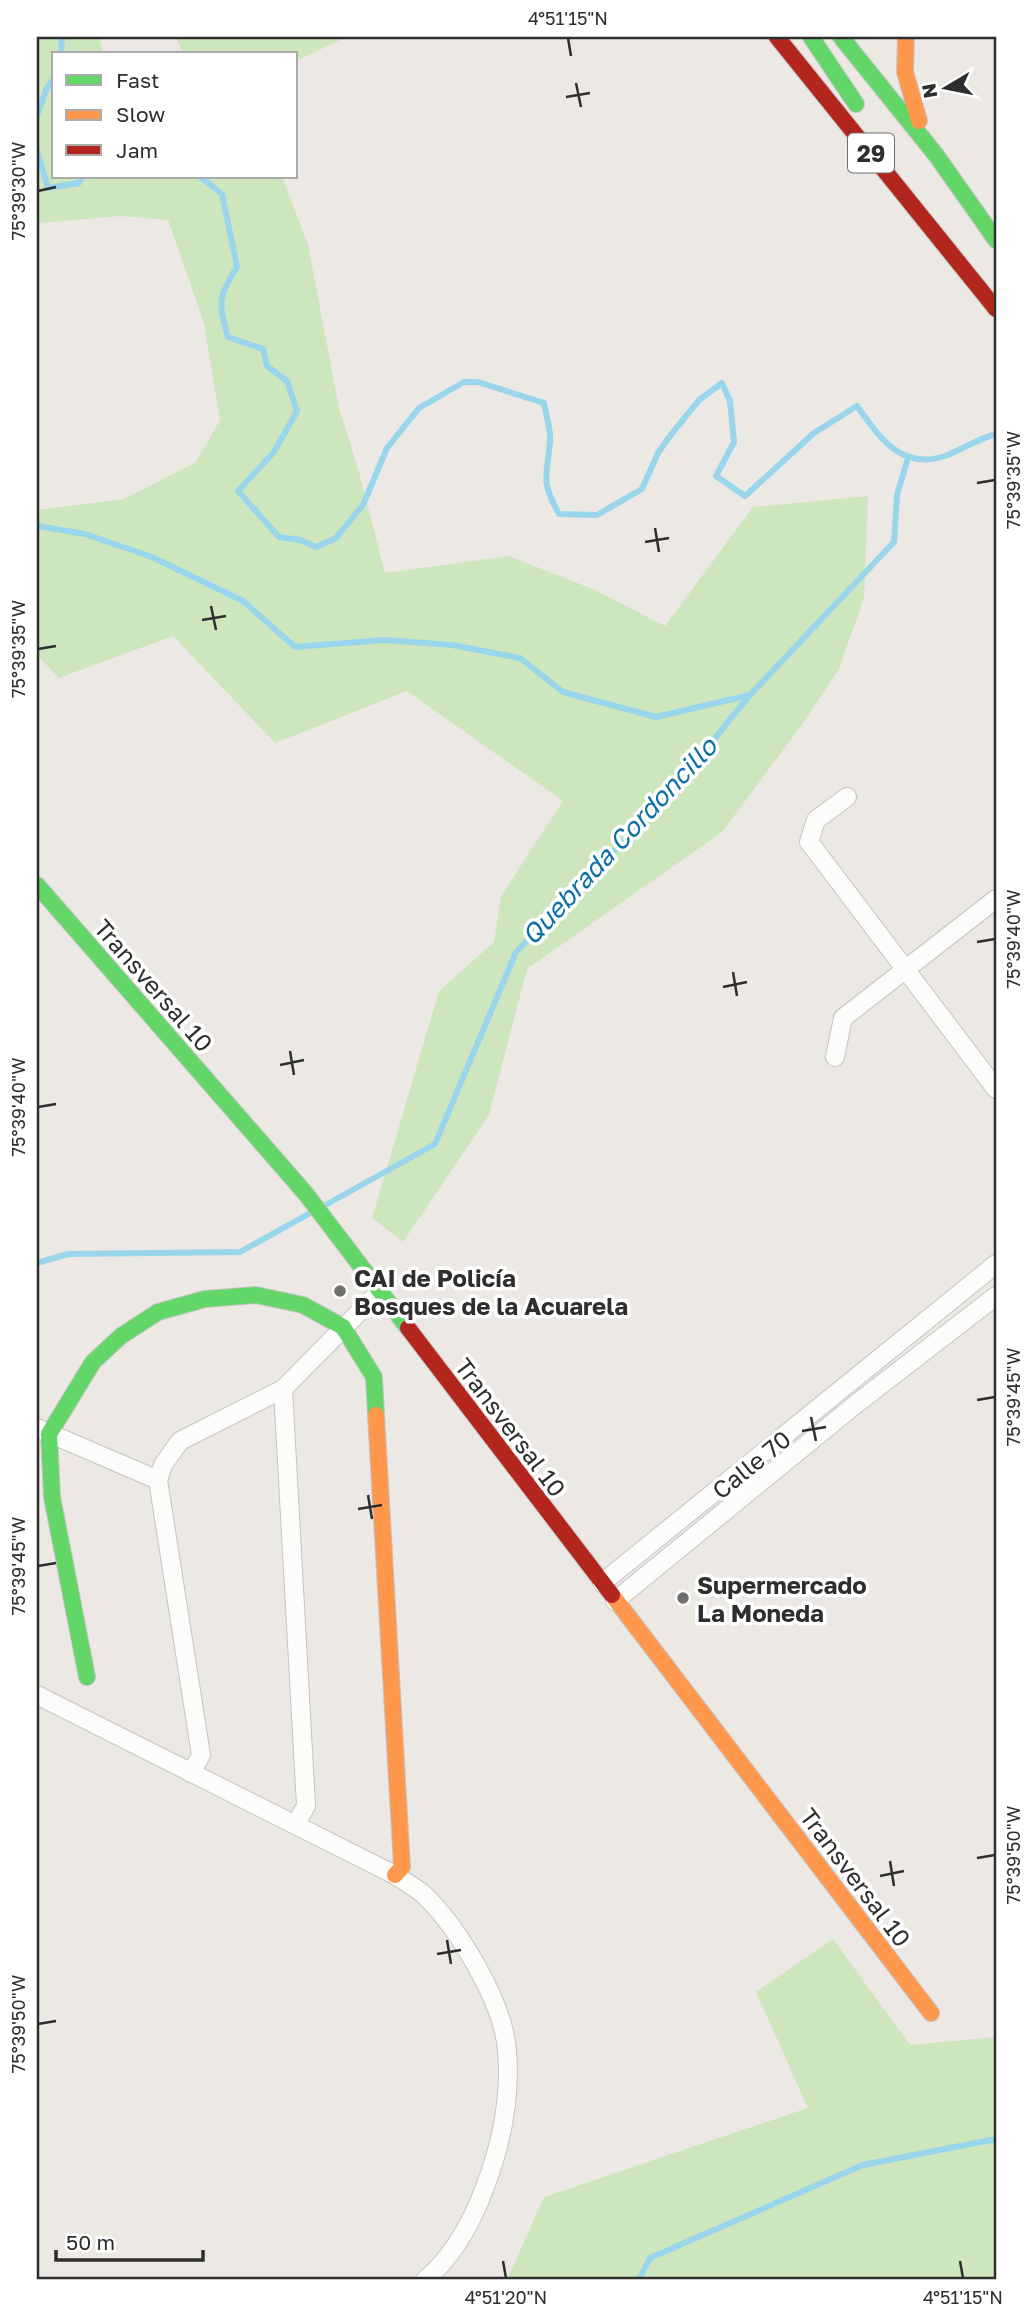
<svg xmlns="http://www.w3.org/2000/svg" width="1033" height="2317" font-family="'Golos Text',sans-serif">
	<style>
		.green { fill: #cee6be }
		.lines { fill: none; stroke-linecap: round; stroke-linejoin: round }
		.stream { stroke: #99d6ec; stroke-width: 6 }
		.street-casing { stroke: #c5c4c5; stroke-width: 20 }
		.fast-casing { stroke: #c5c4c5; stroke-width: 18 }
		.slow-casing { stroke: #c5c4c5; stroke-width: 18 }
		.jam-casing { stroke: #c5c4c5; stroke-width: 18 }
		.street { stroke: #fcfcfb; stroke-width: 18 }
		.fast { stroke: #63d668; stroke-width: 16 }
		.slow { stroke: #ff974d; stroke-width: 16 }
		.jam { stroke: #b3261e; stroke-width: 16 }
		.ticks { fill: none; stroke: #2e2e2e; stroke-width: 2.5 }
		.poi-dot { fill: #706f6e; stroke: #fff; stroke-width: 2.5 }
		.labels { text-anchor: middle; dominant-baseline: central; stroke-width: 7; stroke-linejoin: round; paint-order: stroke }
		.shield { fill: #fff; stroke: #6d6d6d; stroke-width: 2 }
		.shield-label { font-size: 23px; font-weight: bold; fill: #2e2e2e }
		.street-label { font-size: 24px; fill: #2e2e2e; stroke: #fff }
		.poi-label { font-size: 24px; font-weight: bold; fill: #2e2e2e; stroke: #fff; text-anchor: start }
		.water-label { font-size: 26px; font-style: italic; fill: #0d6fa3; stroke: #fff }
		.neatline { fill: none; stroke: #2e2e2e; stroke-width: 2.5 }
		.ticks-label { font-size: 18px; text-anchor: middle; fill: #2e2e2e }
	</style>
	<rect width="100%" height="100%" fill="#ece8e4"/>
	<g class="green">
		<path d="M37,37h62l5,17h-50v123h228l26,67 31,164 19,60 27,105 124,-17 86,34 70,36 88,-119 115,-11 -4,102 -25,71 -38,57 -79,106 -195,137 -38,146 -86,127 -31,-24 67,-227 55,-49 7,-46 62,-95 -156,-110 -132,52 -102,-107 -114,42 -22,-23v-145l87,-11 72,-37 24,-42 -16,-97 -36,-103 -48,-4 -79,7 -4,-5z"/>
		<path d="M176,37h170l-50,24v-7h-113z"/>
		<path d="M833,1939l77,106 86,-8v243h-489l37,-83 264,-89 -52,-116z"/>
	</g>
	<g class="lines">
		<g class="stream">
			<path d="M61,54l1,-17"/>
			<path d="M37,116l9,-26 8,-12"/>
			<path d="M37,151l11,37 31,-5 2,-6"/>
			<path d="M200,177l22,17 15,73c-19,29 -19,38 -9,70l35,12 4,17 20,15 10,30 -23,41 -36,39 41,46 21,3 16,7 20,-9 27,-33 24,-57 32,-40 45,-26h14l66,21c2,12 7,26 6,38 -3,36 -10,39 9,73l38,1 45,-26 16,-36 12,-17 29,-36 23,-17 8,18 4,41 -18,34 29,20 69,-63 43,-27c22,30 43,65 88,50 17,-7 33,-17 51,-22"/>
			<path d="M37,526l48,8 67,23 91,44 52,46 89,-7 68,5 68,13 43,34 93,25 94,-22"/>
			<path d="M322,1207l113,-63 81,-192 150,-154 84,-103 144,-153 3,-47 11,-37"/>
			<path d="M37,1263l31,-9 172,-2 72,-40"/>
			<path d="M639,2280l11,-22 213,-93 133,-26"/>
		</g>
		<defs>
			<g id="street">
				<path d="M847,797l-31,23 -7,22 187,247"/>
				<path d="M835,1057l8,-39 153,-119"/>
				<path d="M283,1389l23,417 -11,19"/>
				<path d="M37,1428l121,52"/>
				<path d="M602,1583l394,-319"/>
				<path d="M615,1601l241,-197 140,-108"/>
				<path d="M37,1695l358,180c9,6 19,12 27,18 35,32 82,110 85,158 4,46 -6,94 -22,136 -13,35 -31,69 -60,93"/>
				<path d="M191,1773l10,-18 -43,-275 5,-15 17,-24 103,-52 96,-97"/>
			</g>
			<g id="fast">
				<path d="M811,37l45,67"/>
				<path d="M841,37l95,118 60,85"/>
				<path d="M37,885l269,309 102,134"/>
				<path d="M87,1677l-35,-180 -3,-63 44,-72 28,-26 37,-24 47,-13 51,-4 47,10 40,22 31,50 2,38"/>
			</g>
			<g id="slow">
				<path d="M906,37l-1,35 14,49"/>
				<path d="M376,1415l26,452 -7,8"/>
				<path d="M612,1595l319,418"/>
			</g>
			<g id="jam">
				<path d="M777,37l219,272"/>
				<path d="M408,1328l204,267"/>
			</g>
		</defs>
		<use href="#street" class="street-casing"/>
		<use href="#fast" class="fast-casing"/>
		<use href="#slow" class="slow-casing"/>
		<use href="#jam" class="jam-casing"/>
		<use href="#street" class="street"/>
		<use href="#fast" class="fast"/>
		<use href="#slow" class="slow"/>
		<use href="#jam" class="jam"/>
	</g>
	<path class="ticks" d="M568,38l3,18M576,83l5,24M566,97l24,-4M38,191l18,-4M977,483l18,-3M655,528l4,24M645,542l24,-4M211,606l5,24M202,620l24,-4M38,649l18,-3M977,942l18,-3M733,972l4,24M723,987l24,-5M290,1051l4,24M280,1065l24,-5M38,1107l18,-3M977,1400l18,-3M811,1417l5,24M802,1431l24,-4M368,1495l4,24M358,1509l24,-4M38,1566l18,-3M977,1858l18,-3M890,1861l4,25M880,1876l24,-5M447,1940l4,24M437,1954l24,-4M38,2024l18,-3M503,2261l3,17M960,2261l3,17"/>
	<g class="poi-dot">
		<circle cx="340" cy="1291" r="7"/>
		<circle cx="683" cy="1598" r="7"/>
	</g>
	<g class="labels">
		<rect class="shield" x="848" y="133.5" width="46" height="39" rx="5"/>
		<g class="shield-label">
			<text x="871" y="153">29</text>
		</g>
		<g class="street-label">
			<text transform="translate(154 985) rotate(49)">Transversal 10</text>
			<text transform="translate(511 1427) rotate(53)">Transversal 10</text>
			<text transform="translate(751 1464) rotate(-39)">Calle 70</text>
			<text transform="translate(856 1877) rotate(53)">Transversal 10</text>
		</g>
		<g class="poi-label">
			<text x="354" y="1277">CAI de Policía<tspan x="354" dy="28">Bosques de la Acuarela</tspan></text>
			<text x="697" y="1584">Supermercado<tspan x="697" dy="28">La Moneda</tspan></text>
		</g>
		<g class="water-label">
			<text transform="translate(619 841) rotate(-47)">Quebrada Cordoncillo</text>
		</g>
	</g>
	<rect width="1033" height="2317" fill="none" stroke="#ffffff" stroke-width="77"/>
	<rect x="52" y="52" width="245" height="126" fill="#ffffff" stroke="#ababab" stroke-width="2"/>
	<rect x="66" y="75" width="35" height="10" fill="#63d668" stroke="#ababab" stroke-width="2"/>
	<text x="116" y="88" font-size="21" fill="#2e2e2e">Fast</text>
	<rect x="66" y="110" width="35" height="10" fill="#ff974d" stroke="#ababab" stroke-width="2"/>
	<text x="116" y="122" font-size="21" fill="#2e2e2e">Slow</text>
	<rect x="66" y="145" width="35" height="10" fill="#b3261e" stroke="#ababab" stroke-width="2"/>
	<text x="116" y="158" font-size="21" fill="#2e2e2e">Jam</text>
	<g transform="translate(946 88) rotate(260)" stroke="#ffffff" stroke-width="5" paint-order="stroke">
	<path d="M0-5L12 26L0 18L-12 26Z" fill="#2e2e2e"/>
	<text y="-10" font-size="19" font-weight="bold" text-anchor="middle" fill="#2e2e2e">N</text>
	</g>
	<path d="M56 2250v10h147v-10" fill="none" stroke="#2e2e2e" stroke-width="3.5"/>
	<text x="66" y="2250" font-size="21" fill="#2e2e2e" stroke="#ffffff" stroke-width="5" paint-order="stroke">50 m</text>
	<rect x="38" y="38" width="957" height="2240" class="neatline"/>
	<g class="ticks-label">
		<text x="568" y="25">4°51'15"N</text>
		<text transform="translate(19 191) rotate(-90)" y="6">75°39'30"W</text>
		<text transform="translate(1014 480) rotate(-90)" y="6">75°39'35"W</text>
		<text transform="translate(19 649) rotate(-90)" y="6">75°39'35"W</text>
		<text transform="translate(1014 939) rotate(-90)" y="6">75°39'40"W</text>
		<text transform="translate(19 1107) rotate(-90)" y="6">75°39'40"W</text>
		<text transform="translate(1014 1397) rotate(-90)" y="6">75°39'45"W</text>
		<text transform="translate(19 1566) rotate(-90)" y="6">75°39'45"W</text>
		<text transform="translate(1014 1855) rotate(-90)" y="6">75°39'50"W</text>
		<text transform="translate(19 2024) rotate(-90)" y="6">75°39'50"W</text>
		<text x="506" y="2304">4°51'20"N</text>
		<text x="963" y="2304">4°51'15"N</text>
	</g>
</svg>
